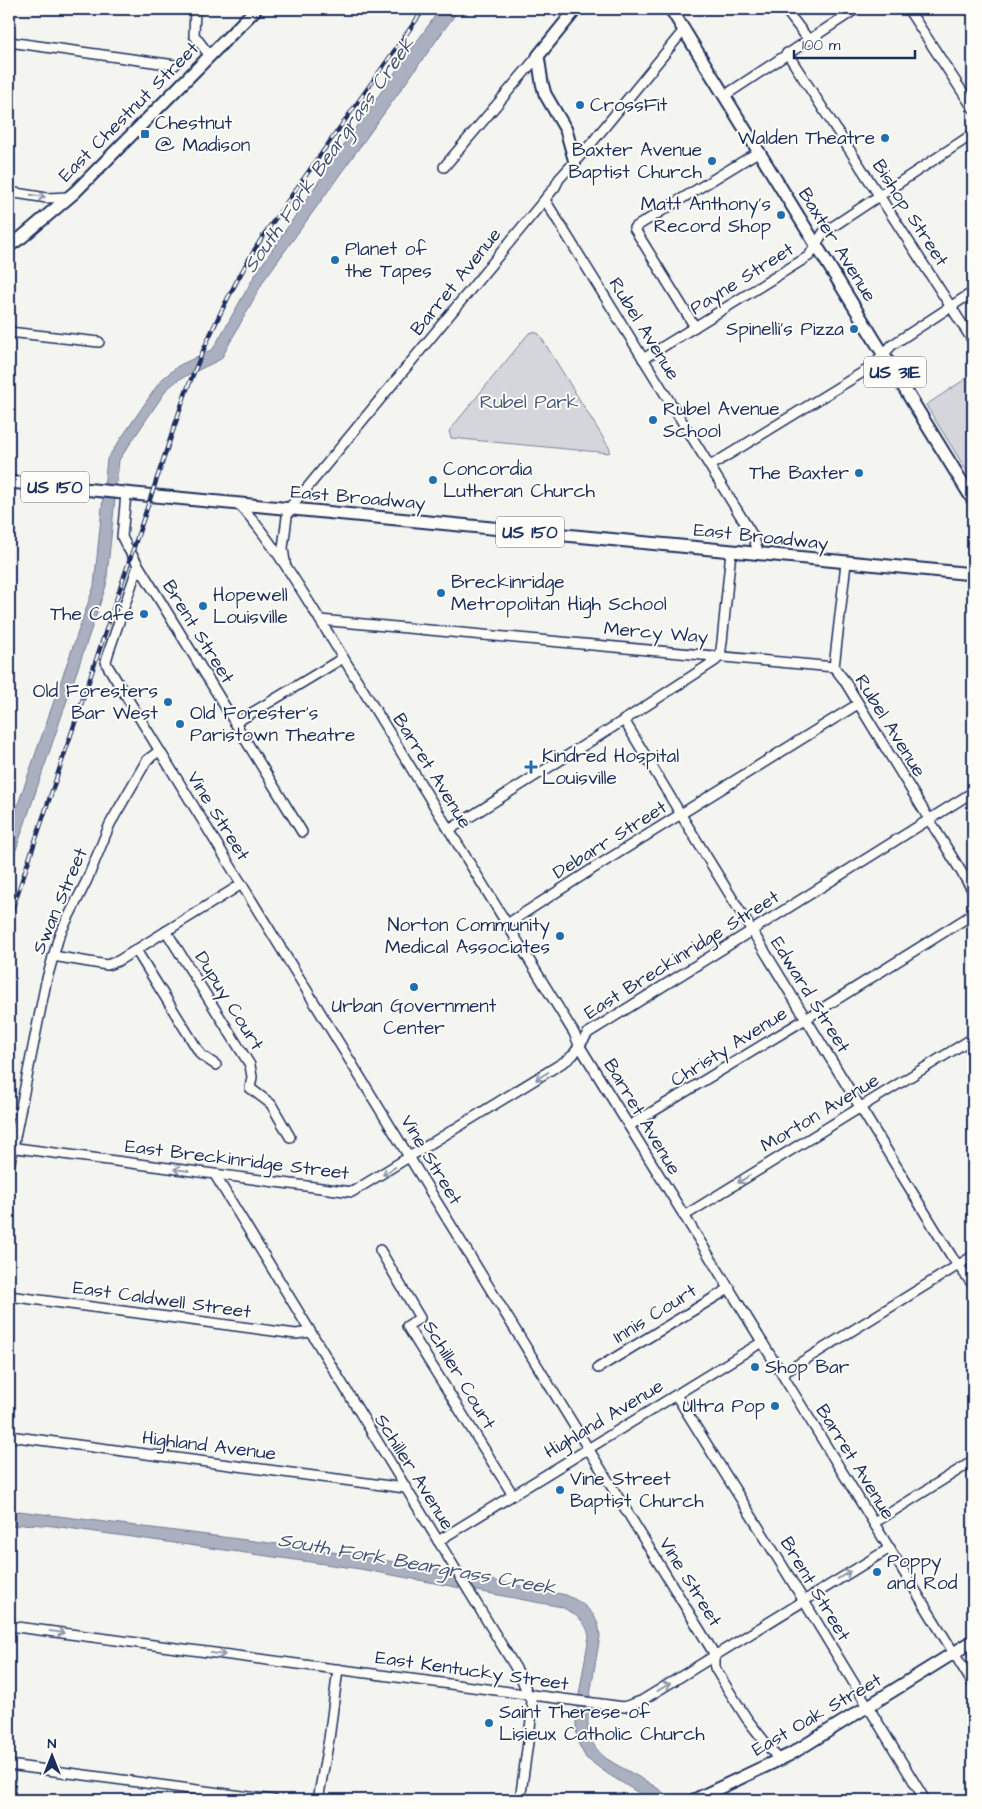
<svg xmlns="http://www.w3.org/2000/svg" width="982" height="1809" font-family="'Architects Daughter',sans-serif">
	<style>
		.green { fill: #d4d6db; stroke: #78829c }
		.water { fill: #aab0bf; stroke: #717c98 }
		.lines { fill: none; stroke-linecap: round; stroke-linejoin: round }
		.minor-casing { stroke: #1b2f5e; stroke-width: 12 }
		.major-casing { stroke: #1b2f5e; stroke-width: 15 }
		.minor { stroke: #fdfcf7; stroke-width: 9 }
		.major { stroke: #fdfcf7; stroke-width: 11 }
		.rail-casing { stroke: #1b2f5e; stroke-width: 4.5 }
		.rail { stroke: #fdfcf7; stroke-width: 2.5; stroke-dasharray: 8; stroke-linecap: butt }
		.oneway { stroke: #8c96aa }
		.poi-dot { fill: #1f6fb2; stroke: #fdfcf7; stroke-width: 2 }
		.labels { text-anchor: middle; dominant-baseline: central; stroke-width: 4; stroke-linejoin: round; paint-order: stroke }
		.shield { fill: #fdfcf7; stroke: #5f6c8c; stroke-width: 1 }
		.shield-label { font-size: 18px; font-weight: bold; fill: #1b2f5e }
		.poi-label { font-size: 19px; fill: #1b2f5e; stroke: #fdfcf7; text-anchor: start }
		.street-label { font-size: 19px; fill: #1b2f5e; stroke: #fdfcf7 }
		.park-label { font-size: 19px; fill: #49597d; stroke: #fdfcf7 }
		.water-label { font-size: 20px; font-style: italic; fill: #46567b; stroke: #fdfcf7 }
	</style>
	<rect width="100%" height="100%" fill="#f4f4f1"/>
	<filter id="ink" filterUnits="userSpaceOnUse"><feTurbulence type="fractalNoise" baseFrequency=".02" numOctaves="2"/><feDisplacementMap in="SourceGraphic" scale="10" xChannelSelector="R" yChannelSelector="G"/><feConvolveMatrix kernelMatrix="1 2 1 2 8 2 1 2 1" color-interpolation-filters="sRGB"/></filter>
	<g filter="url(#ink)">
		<g class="green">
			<path d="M534,332l5,2 71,115 -1,4 -158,-15 -2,-7 80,-98z"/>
			<path d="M973,374v107l-47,-76z"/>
		</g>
		<g class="water">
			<path d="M440,9h19l-195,271 -43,79 -43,21 -11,9 -48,71 -13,126 -97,284v-40l85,-244 13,-127 54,-79 17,-14 35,-17 42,-74 92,-135z"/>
			<path d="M19,1511l282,36 119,19 146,29c18,8 33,19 34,41 -3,21 -16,80 -11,99 3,9 10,18 18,24 22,14 46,23 65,41h-22l-42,-26 -22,-16 -7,-13 -3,-13v-20l13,-76c-3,-16 -14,-21 -27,-29l-202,-38 -307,-43c-14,-1 -31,-4 -44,2v-14z"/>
		</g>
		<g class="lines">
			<defs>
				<g id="minor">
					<path d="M195,9l-1,26 16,21"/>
					<path d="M785,9l23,30"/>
					<path d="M908,9l65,99"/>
					<path d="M9,42l166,23"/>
					<path d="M787,53l186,288"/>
					<path d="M724,96l132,-87"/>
					<path d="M444,167l94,-111"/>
					<path d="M9,192l38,6 21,-1"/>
					<path d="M545,200l208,336 6,18"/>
					<path d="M695,327l-61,-99 124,-76"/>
					<path d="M9,332l90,10"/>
					<path d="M643,359l166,-103 14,-23 150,-99"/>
					<path d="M710,466l163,-100 19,-21 81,-53"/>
					<path d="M126,494l-4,43 4,8 176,287"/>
					<path d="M240,505c31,35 55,75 80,115l254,413 5,12 394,639"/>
					<path d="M285,562l-2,-14 5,-39 19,-21 248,-301 4,-8 31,-34 94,-115"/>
					<path d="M846,563l-12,104 10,13 129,211"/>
					<path d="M138,566l-29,85 -3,10 1,4 608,990v13l9,15 23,36 32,41"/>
					<path d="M320,620l514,47"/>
					<path d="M624,720l62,103 266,434 21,28"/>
					<path d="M235,723l108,-65"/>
					<path d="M449,830l180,-113 86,-56 5,-5 2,-14 9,-91"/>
					<path d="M507,924l87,-56 264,-164"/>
					<path d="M166,931l84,134 2,12 -2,11 21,16 19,33"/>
					<path d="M136,950l65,105 15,10"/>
					<path d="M53,956l54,9 11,-4 124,-77"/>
					<path d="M629,1126l170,-103 174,-109"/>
					<path d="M9,1147l343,45 215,-132 6,-5 15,-22 385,-241"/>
					<path d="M9,1167l37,-185 13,-46 28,-56 23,-56 37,-64 12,-9"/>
					<path d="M215,1175l305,500 13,31 -13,94"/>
					<path d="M684,1216l289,-178"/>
					<path d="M380,1250l40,68 -13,8 106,169"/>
					<path d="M9,1296l287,38 14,-2"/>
					<path d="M598,1368l132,-80"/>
					<path d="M782,1374l191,-118"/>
					<path d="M676,1395l106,170 143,235"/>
					<path d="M9,1436l396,52"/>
					<path d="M874,1523l99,-62"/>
					<path d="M438,1541l324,-199"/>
					<path d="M9,1626l615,81 17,-6 249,-153"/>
					<path d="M9,1765l264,35"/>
					<path d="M318,1800l11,-61 9,-70"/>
				</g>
				<g id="major">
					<path d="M671,9l302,491"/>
					<path d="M575,162l-9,-32 -21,-36 -3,-11 -4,-27 38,-47"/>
					<path d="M9,246l13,-9 53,-45 181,-183"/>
					<path d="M9,482l964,92"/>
					<path d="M694,1800l97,-46 182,-113"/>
				</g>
			</defs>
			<use href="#minor" class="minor-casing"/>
			<use href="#major" class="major-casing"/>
			<use href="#minor" class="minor"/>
			<use href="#major" class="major"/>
			<defs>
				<path id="rail" d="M9,919l177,-527c22,-56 47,-109 79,-159l159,-224"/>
			</defs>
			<use href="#rail" class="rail-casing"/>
			<use href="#rail" class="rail"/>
		</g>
		<defs><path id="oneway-shaft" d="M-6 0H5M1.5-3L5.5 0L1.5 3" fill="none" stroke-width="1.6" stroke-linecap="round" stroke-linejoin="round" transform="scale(1.25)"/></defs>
		<g class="oneway">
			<use href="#oneway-shaft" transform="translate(38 196) rotate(9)"/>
			<use href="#oneway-shaft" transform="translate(542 1076) rotate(148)"/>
			<use href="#oneway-shaft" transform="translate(181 1170) rotate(-172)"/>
			<use href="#oneway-shaft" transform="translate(389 1171) rotate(148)"/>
			<use href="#oneway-shaft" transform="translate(744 1179) rotate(148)"/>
			<use href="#oneway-shaft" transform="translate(844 1575) rotate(-31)"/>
			<use href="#oneway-shaft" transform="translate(57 1632) rotate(8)"/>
			<use href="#oneway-shaft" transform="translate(218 1654) rotate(8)"/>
			<use href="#oneway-shaft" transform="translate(664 1687) rotate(-31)"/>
		</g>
	</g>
	<g class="poi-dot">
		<circle cx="580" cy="105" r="5"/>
		<rect x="140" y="129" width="10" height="10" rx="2.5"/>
		<circle cx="885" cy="138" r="5"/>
		<circle cx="712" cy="161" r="5"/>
		<circle cx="781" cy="215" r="5"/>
		<circle cx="335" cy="260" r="5"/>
		<circle cx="854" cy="329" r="5"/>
		<circle cx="653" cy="420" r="5"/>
		<circle cx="859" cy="473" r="5"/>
		<circle cx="433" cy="480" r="5"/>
		<circle cx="441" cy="593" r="5"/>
		<circle cx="203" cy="606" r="5"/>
		<circle cx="144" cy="614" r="5"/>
		<circle cx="168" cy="702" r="5"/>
		<circle cx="180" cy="724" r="5"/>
		<path d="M528.5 759.5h5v5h5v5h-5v5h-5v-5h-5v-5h5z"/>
		<circle cx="560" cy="936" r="5"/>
		<circle cx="414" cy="987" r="5"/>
		<circle cx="755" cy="1367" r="5"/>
		<circle cx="775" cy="1406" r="5"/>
		<circle cx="560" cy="1490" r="5"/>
		<circle cx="877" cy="1572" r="5"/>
		<circle cx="489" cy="1723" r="5"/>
	</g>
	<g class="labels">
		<g class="shield">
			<rect x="864" y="356.5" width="62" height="31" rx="4"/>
			<rect x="21" y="471.5" width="68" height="31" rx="4"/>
			<rect x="496" y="516.5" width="68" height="31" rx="4"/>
		</g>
		<g class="shield-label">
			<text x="895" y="372">US 31E</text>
			<text x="55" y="487">US 150</text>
			<text x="530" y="532">US 150</text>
		</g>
		<g class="poi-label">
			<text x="590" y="105">CrossFit</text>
			<text x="155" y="123">Chestnut<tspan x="155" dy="22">@ Madison</tspan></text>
			<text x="875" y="138" text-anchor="end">Walden Theatre</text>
			<text x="702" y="150" text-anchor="end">Baxter Avenue<tspan x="702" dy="22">Baptist Church</tspan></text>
			<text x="771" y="204" text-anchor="end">Matt Anthony's<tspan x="771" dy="22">Record Shop</tspan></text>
			<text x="345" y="249">Planet of<tspan x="345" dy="22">the Tapes</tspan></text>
			<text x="844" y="329" text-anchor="end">Spinelli's Pizza</text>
			<text x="663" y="409">Rubel Avenue<tspan x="663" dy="22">School</tspan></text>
			<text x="443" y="469">Concordia<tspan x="443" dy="22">Lutheran Church</tspan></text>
			<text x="849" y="473" text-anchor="end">The Baxter</text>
			<text x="451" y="582">Breckinridge<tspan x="451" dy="22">Metropolitan High School</tspan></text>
			<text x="213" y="595">Hopewell<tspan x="213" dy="22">Louisville</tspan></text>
			<text x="134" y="614" text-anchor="end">The Cafe</text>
			<text x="158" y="691" text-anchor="end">Old Foresters<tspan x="158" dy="22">Bar West</tspan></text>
			<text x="190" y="713">Old Forester's<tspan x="190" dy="22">Paristown Theatre</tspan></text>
			<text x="542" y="756">Kindred Hospital<tspan x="542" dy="22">Louisville</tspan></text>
			<text x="550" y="925" text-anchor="end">Norton Community<tspan x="550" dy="22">Medical Associates</tspan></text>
			<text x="414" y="1006" text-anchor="middle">Urban Government<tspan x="414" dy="22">Center</tspan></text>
			<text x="765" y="1367">Shop Bar</text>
			<text x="765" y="1406" text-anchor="end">Ultra Pop</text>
			<text x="570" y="1479">Vine Street<tspan x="570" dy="22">Baptist Church</tspan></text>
			<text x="887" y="1561">Poppy<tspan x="887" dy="22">and Rod</tspan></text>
			<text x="499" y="1712">Saint Therese of<tspan x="499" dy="22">Lisieux Catholic Church</tspan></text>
		</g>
		<g class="street-label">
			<text transform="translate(129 112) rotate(-45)">East Chestnut Street</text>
			<text transform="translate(910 213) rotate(57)">Bishop Street</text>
			<text transform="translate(837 245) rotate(58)">Baxter Avenue</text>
			<text transform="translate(742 279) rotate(-32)">Payne Street</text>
			<text transform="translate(456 282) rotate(-51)">Barret Avenue</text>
			<text transform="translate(644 329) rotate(58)">Rubel Avenue</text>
			<text transform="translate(358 498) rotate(5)">East Broadway</text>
			<text transform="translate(761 537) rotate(6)">East Broadway</text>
			<text transform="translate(198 632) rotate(58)">Brent Street</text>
			<text transform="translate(656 633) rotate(5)">Mercy Way</text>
			<text transform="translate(890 726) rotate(58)">Rubel Avenue</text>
			<text transform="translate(432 771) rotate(58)">Barret Avenue</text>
			<text transform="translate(218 816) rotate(58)">Vine Street</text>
			<text transform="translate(610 840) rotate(-32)">Debarr Street</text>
			<text transform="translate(60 901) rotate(-67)">Swan Street</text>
			<text transform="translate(682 955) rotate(-32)">East Breckinridge Street</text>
			<text transform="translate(810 995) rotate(58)">Edward Street</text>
			<text transform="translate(229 1001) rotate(58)">Dupuy Court</text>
			<text transform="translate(729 1047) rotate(-32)">Christy Avenue</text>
			<text transform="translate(820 1113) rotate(-31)">Morton Avenue</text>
			<text transform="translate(642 1117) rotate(59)">Barret Avenue</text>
			<text transform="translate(237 1160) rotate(7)">East Breckinridge Street</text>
			<text transform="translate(431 1160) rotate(59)">Vine Street</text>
			<text transform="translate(162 1300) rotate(8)">East Caldwell Street</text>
			<text transform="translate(655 1314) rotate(-32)">Innis Court</text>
			<text transform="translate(459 1375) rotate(59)">Schiller Court</text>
			<text transform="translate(604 1419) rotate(-31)">Highland Avenue</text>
			<text transform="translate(209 1446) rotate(7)">Highland Avenue</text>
			<text transform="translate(855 1462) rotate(58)">Barret Avenue</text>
			<text transform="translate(414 1472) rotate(58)">Schiller Avenue</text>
			<text transform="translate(690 1582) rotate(58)">Vine Street</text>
			<text transform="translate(815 1589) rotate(59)">Brent Street</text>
			<text transform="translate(472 1671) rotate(8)">East Kentucky Street</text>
			<text transform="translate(817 1715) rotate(-30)">East Oak Street</text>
		</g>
		<g class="park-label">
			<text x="529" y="402">Rubel Park</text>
		</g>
		<g class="water-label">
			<text transform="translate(329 155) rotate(-55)">South Fork Beargrass Creek</text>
			<text transform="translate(417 1564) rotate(10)">South Fork Beargrass Creek</text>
		</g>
	</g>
	<rect width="982" height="1809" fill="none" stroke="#fdfcf7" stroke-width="30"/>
	<rect x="15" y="15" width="952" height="1779" fill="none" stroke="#1b2f5e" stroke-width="2" filter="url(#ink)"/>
	<g transform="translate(52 1756)" stroke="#fdfcf7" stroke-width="4" paint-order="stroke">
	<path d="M0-4L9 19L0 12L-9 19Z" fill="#1b2f5e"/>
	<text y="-8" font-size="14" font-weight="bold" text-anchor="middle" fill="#1b2f5e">N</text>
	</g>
	<path d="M794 50v8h121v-8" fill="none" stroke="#1b2f5e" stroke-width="2.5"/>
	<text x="802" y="50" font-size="15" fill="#1b2f5e" stroke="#fdfcf7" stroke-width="4" paint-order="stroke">100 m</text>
</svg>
